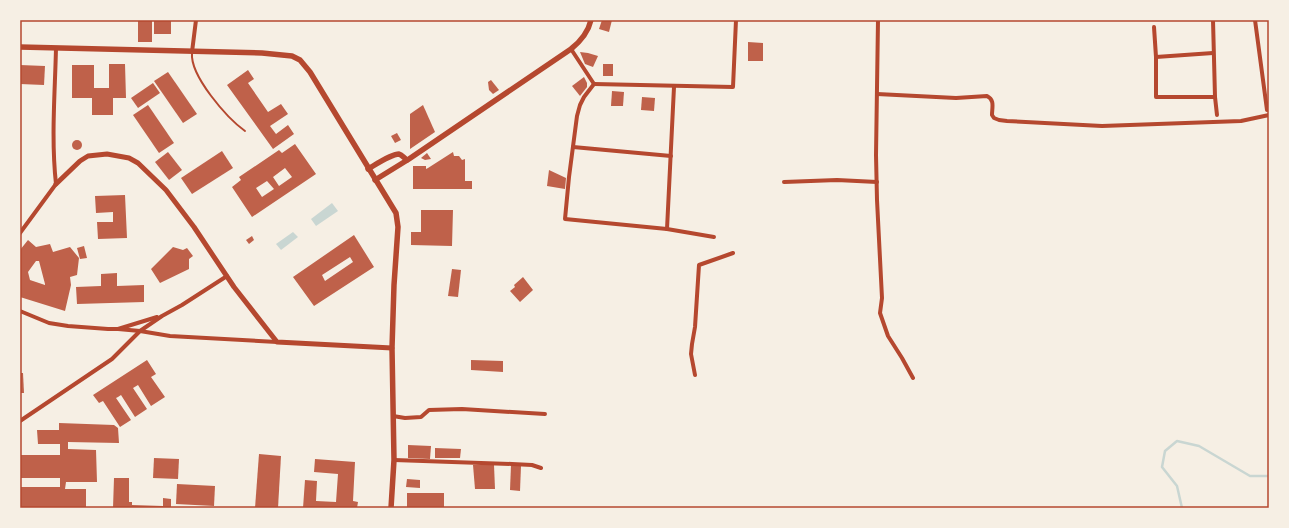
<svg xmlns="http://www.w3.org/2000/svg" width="1289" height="528" font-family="Rubik,sans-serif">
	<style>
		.water { fill: #c9d6d2 }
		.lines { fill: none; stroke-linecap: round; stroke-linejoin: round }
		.stream { stroke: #c9d6d2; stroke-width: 2.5 }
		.building { fill: #bf614a; fill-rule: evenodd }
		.service { stroke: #b5482f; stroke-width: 2 }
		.minor { stroke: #b5482f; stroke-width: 4 }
		.tertiary { stroke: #b5482f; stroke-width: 5 }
		.secondary { stroke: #b5482f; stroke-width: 5.5 }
		.neatline { fill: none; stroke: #b5482f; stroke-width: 1.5 }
	</style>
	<rect width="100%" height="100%" fill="#f6efe4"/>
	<g class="water">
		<path d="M332,203l6,8 -22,15 -5,-7z"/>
		<path d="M293,232l5,5 -17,13 -5,-6z"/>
	</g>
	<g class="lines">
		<path class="stream" d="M1182,508l-5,-22 -15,-19 3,-16 12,-10 22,5 51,30h19"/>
	</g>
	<g class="building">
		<rect x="154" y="20" width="17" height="14"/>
		<path d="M602,20h10l-3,12 -10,-3z"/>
		<rect x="138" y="21" width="14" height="21"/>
		<path d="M748,42l15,1v18h-15z"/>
		<path d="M580,52l8,1 10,3 -5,11 -8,-3z"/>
		<path d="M109,64h16l1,34h-13v17h-21v-17h-20v-33h22v23h15z"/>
		<rect x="603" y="64" width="10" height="12"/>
		<path d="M20,65l25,1 -1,19 -24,-1z"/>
		<path d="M248,70l6,9 -6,4 20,29 13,-8 7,10 -18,12 6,8 12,-9 6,9 -21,15 -46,-64z"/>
		<path d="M168,72l29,42 -14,9 -29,-42z"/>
		<path d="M584,77l3,6v4l-7,9 -8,-10z"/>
		<path d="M491,80l8,10 -6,4 -4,-4 -1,-8z"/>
		<path d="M153,83l7,10 -22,15 -7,-10z"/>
		<path d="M612,91l12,1 -1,14h-12z"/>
		<path d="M642,97l13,1 -1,13 -13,-1z"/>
		<path d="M148,105l26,38 -15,10 -26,-38z"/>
		<path d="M423,105l12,27 -25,17v-35z"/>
		<path d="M397,133l4,7 -6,3 -4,-7z"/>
		<circle cx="77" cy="145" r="5"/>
		<path d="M295,144l21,30 -64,43 -20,-30 9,-7 -2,-3 40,-27 3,3zM285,168l7,9 -13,9 -6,-9zM267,181l7,8 -12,8 -6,-9z"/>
		<path d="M222,151l11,17 -41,26 -11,-16z"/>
		<path d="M168,152l14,18 -13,10 -14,-18z"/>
		<path d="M453,152l1,4h5l3,4 3,-1v22h7v8h-59v-23h13v3l2,-1z"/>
		<path d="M427,153l4,6 -6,1 -4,-2z"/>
		<path d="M549,170l17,8 -1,11 -18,-3z"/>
		<path d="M125,195l2,43 -29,1 -1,-17h16v-10l-17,1 -1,-17z"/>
		<path d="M421,210h32l-1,36 -41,-1v-13h10z"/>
		<path d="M354,235l20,32 -60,39 -21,-29zM350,257l3,5 -28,19 -3,-6z"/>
		<path d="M252,236l2,4 -5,4 -3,-4z"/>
		<path d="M28,240l8,7 14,-3 3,8 17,-5 9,11 -2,17 -7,2 1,8 -6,26 -45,-14v-47zM36,261h3l6,23v1l-15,-5 -2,-8z"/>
		<path d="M84,246l3,12 -7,1 -3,-11z"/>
		<path d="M173,247l10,3 4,-2 6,8 -4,3v10l-29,14 -9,-14z"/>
		<path d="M452,269l9,1 -3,27 -10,-1z"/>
		<path d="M117,273v13l27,-1v17l-67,2 -1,-17 25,-1v-12z"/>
		<path d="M523,277l10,13 -13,12 -10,-11 5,-4 -1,-2z"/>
		<path d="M147,360l9,14 -5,3 14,20 -14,9 -13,-21 -5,3 14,21 -12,8 -14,-22 -3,2 -2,1 15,22 -11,7 -17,-26 -4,2 -6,-8z"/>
		<path d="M471,360l32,1v11l-32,-2z"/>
		<path d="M20,373h3l1,20h-4z"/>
		<path d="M59,423l55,2 4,3 1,15 -51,-1v7l28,1 1,32h-31l-1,7h21v19h-66v-21h40v-9h-40v-23h40v-11h-22l-1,-14h22z"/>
		<path d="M408,445l23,1 -1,13 -22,-1z"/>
		<path d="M435,448l26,1 -1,9h-25z"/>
		<path d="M259,454l22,2 -3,52h-23z"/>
		<path d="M154,458l25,1 -1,20 -25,-1z"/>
		<path d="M315,459l40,3 -2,39 5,1 -1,6h-54l2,-28 12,1 -1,20 20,1 2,-28 -24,-2z"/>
		<path d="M473,465h21l1,24h-20z"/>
		<path d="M511,465l10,1 -1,25 -10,-1z"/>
		<path d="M114,478h15v24h3v3l31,1v-8l8,1v9h-58z"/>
		<path d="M407,479l13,1v8l-14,-1z"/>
		<path d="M177,484l38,2 -1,20 -38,-2z"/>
		<rect x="407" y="493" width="37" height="15"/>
	</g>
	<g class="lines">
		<path class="service" d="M192,53c-2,23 35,65 53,78"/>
		<g class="minor">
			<path d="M878,20l-2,135 1,45 5,98 -2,15 8,23 14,22 11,20"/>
			<path d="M1213,20l2,77 2,18"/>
			<path d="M1255,20l12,90"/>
			<path d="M1154,27l2,30v40h59"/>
			<path d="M571,49l23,35"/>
			<path d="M192,52l4,-32"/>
			<path d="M1156,57l57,-4"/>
			<path d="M594,84l-10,13 -4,8 -3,11 -8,61 -4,42 102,10 47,8"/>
			<path d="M594,84l139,3 3,-67"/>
			<path d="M877,94l79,4 31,-2c8,4 5,11 5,19l2,3 5,2 8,1 95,5 139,-5 28,-6"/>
			<path d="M573,147l98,9"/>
			<path d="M784,182l53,-2 40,2"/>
			<path d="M667,229l7,-142"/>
			<path d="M20,233l36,-49c-5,-45 -1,-91 0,-136"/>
			<path d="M20,311l29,12 19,3 40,3h10l39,-12"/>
			<path d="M118,329l22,2 30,5 107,6"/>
			<path d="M695,375l-4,-21 1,-10 3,-17 4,-62 34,-12"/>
			<path d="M393,416l12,2 16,-1 8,-7 33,-1 83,5"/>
			<path d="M20,421l92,-62 28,-28 22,-15 20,-11 45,-29"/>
			<path d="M394,460l118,4 20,1 9,3"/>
		</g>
		<path class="tertiary" d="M56,184l24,-23 8,-5 19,-2 22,4 9,5 28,27 28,37 40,60 43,55 115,6"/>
		<g class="secondary">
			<path d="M20,47l242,6 30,3 8,4 10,12 86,141 2,14 -4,58 -2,63 2,112 -3,48"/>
			<path d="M368,169c7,-4 23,-15 31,-15 3,1 5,4 8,6"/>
			<path d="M375,180l34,-21 162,-110c10,-8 17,-16 20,-29"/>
		</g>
	</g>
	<rect width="1289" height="528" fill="none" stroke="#f6efe4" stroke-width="42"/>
	<rect x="21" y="21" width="1247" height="486" class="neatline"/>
</svg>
